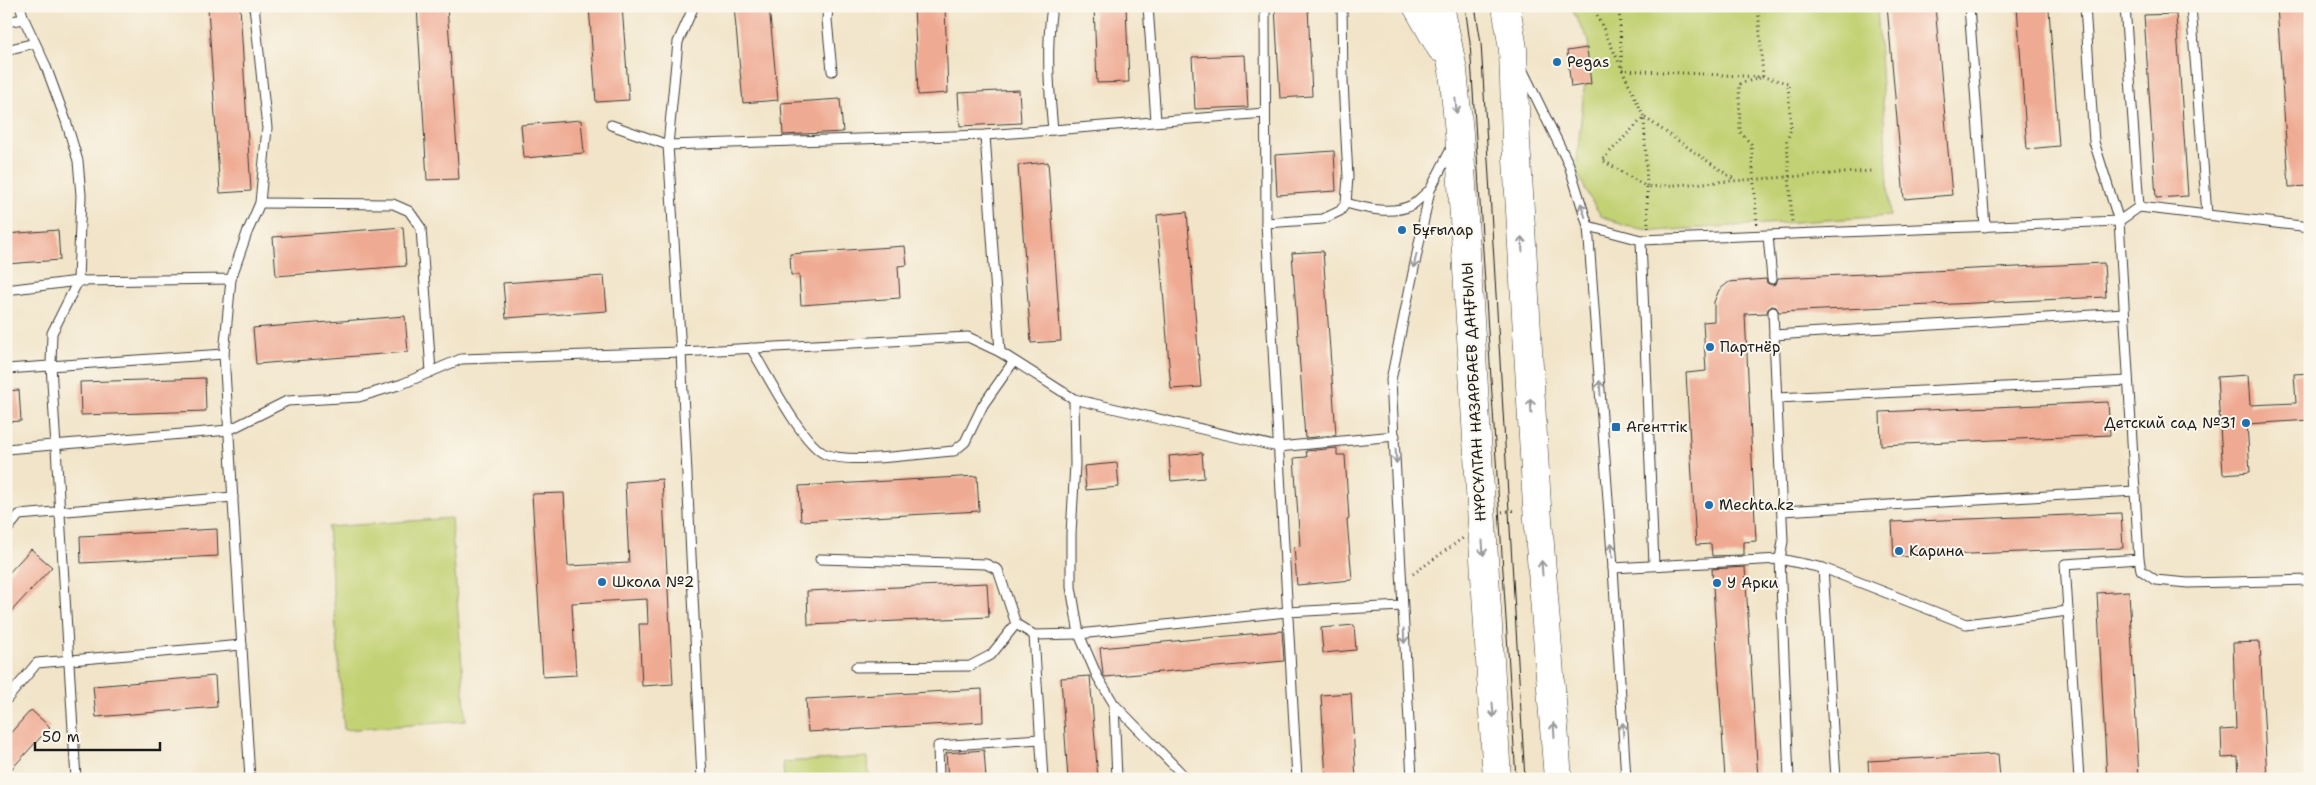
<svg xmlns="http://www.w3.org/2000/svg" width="2316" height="785" font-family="'Shantell Sans',sans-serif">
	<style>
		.green { fill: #c2d173; stroke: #6f7648 }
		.building { fill: #efaa93 }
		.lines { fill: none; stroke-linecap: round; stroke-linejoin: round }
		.service-casing { stroke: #3c3a36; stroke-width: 11 }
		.primary-casing { stroke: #3c3a36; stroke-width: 29 }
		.path { stroke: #3c3a36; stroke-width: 3; stroke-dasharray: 1 4; stroke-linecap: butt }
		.service { stroke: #fff; stroke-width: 9 }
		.primary { stroke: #fff; stroke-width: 28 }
		.tram { stroke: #1c1c1c; stroke-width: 1 }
		.oneway { stroke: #999 }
		.poi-dot { fill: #1f6fb2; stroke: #fbf7ec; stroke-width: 2 }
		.labels { text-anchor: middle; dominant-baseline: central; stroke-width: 4; stroke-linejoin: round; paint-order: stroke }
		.poi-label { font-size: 15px; fill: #1c1c1c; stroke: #fbf7ec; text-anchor: start }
		.street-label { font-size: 15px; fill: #1c1c1c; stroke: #fbf7ec }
	</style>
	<rect width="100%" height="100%" fill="#fbf7ec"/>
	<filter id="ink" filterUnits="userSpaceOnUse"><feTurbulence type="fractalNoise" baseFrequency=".02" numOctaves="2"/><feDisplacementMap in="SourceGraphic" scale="10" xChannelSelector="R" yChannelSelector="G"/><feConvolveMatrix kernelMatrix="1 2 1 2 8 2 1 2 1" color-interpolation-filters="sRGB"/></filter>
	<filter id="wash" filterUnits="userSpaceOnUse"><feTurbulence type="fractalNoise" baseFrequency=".0096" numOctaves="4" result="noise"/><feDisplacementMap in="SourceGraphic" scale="20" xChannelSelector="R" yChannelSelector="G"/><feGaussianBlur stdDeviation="1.12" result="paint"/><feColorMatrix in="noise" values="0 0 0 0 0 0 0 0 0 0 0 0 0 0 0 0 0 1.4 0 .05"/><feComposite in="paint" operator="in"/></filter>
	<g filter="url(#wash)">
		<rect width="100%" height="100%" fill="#f1e4c8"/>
		<g class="green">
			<path d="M1570,6h307l13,210 -234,15 -31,-5 -24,-10 -14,-23 -11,-24 13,-128z"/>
			<path d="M451,518l15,203 -122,9 -16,-203z"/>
			<path d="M868,757l1,22h-85l-1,-17z"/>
		</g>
		<g id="blocks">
			<g class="building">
				<path d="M240,6l11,185 -31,2 -12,-185z"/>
				<path d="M417,6h30l12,173 -32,1z"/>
				<path d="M589,6h33l7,94 -33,2z"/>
				<path d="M734,6h35l9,94 -35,3z"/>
				<path d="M914,6h31l3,87 -30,2z"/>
				<path d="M1094,6h32l3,76 -32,1z"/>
				<path d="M1275,6h33l4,90 -32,2z"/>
				<path d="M1887,6h48l17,189 -48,4z"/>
				<path d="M2017,6h25v4h7l10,136 -32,3z"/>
				<path d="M2277,6h32l1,180 -21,1z"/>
				<path d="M2176,14l12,182 -32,2 -12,-183z"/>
				<path d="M1587,48l4,36 -20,3 -4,-36z"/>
				<path d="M1245,55l3,52 -53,2 -3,-52z"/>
				<path d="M1019,90l2,33 -61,3 -2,-33z"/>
				<path d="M840,99l3,33 -60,3 -2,-32z"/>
				<path d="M581,120l3,33 -60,5 -3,-33z"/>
				<path d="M1334,151l2,40 -59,4 -2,-40z"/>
				<path d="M1048,162l13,179 -30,2 -13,-178z"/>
				<path d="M1187,212l14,175 -30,2 -14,-174z"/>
				<path d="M403,227l3,39 -130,10 -3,-39z"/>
				<path d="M58,230l2,30 -54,4v-30z"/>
				<path d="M905,246l2,19 -9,1 2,32 -99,7 -2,-30h-8l-1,-21z"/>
				<path d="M1323,251l13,184 -31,3 -13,-185z"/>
				<path d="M2104,263l2,34 -327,15 -3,-5 -4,-1 -4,3 -1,4 -22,1 11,227 -12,1v13l-32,1 -1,-12 -15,1 -10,-172 20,-2 -3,-49 11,-1v-19l5,-12 10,-8 37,-3 1,4 5,2 4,-1 2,-6z"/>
				<path d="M604,276l3,35 -101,7 -3,-35z"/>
				<path d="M405,316l3,36 -152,12 -3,-36z"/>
				<path d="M2310,373v47l-63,4 3,48 -27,2 -6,-97 31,-2 2,30 46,-2 -2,-29z"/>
				<path d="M205,378l1,33 -125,4 -1,-33z"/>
				<path d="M19,390l2,31 -15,1v-31z"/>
				<path d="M2108,402l2,33 -229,10 -1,-33z"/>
				<path d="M1337,448v7h8l4,64 -2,1 5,60 -55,5 -3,-38 6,-1 -6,-88 13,-1 -1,-6z"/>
				<path d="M1202,453l2,25 -33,3 -2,-25z"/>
				<path d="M1117,463l2,24 -33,3 -2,-24z"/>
				<path d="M977,476l2,35 -178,10 -2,-35z"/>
				<path d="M662,479l11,205 -31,2 -3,-62h9l-1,-25 -75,4 4,72 -33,2 -11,-183 32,-1 4,73 61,-3 -4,-81z"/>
				<path d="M2121,513l2,35 -229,9 -2,-35z"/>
				<path d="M217,529l1,27 -137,7 -1,-27z"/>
				<path d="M31,549l21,18 -46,50v-41z"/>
				<path d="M1745,567l13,212h-33l-13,-210z"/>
				<path d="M987,583l2,34 -181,8 -1,-34z"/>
				<path d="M2129,591l10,188h-32l-10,-186z"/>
				<path d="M1354,625l2,25 -33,3 -2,-25z"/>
				<path d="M1282,631l2,30 -179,16 -2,-3 -3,-26z"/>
				<path d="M2260,642l7,137h-28l-1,-22 -16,1 -1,-28 15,-1 -3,-86z"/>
				<path d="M215,676l2,31 -121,10 -3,-31z"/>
				<path d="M1090,676l8,103h-30l-7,-101z"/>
				<path d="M982,689l1,33 -175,10 -2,-33z"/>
				<path d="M1351,693l5,86h-30l-5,-84z"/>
				<path d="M31,710l19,17 -44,48v-37z"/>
				<path d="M984,750l2,29h-38l-2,-26z"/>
				<path d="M1998,754l2,25h-131l-1,-18z"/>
			</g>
		</g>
	</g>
	<g filter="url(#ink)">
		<use href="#blocks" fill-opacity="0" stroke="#3c3a36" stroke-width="1"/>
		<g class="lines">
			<defs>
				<g id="service">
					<path d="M20,6l4,13 21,45 21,57 12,40 3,34 -3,86 -26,52 -1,32 25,414"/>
					<path d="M694,6l-16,36 -10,103 13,207 21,427"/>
					<path d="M828,6l-1,14 5,51"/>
					<path d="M1052,6c-6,42 -3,82 1,124l212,-17"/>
					<path d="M1148,6l8,115"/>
					<path d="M1265,6l1,217 31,556"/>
					<path d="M1969,6l16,221"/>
					<path d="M2125,6l14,201"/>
					<path d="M2191,6l16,209"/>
					<path d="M6,22l18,-3"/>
					<path d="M6,50l29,-7"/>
					<path d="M1523,71l46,94 19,61 25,342 13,211"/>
					<path d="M611,125l57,20 317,-10 68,-5"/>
					<path d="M985,135l15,217"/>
					<path d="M260,203l133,1 16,7 12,17 10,144"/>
					<path d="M1346,203c21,6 46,12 66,2 6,-4 12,-11 18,-15"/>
					<path d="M1266,223l57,-4 17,-8 6,-8 2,-26 -5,-96 -1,-75"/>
					<path d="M1588,226l53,14 478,-19 20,-14 171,20"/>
					<path d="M1768,236l4,43"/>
					<path d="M1641,240l13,325"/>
					<path d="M231,279l-7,75 26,425"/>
					<path d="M6,290l72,-9 153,-2 16,-46 13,-30 7,-75 -13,-122"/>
					<path d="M1773,312l1,23"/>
					<path d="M751,348c15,24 51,96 74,106 25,11 99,-1 129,-3l11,-9 18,-37 31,-44"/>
					<path d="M6,369l218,-15"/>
					<path d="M1777,398l351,-17"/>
					<path d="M1074,399l1,65 -4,70v53l8,47 18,42 17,28 73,75"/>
					<path d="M6,449l223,-19 58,-29 72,-4 43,-13 59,-25 220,-7 287,-15 32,15 74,47 204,48 117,-11"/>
					<path d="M1782,511l353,-20"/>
					<path d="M6,531l13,-16 214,-18"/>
					<path d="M820,559l166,5 12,6 18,54 18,11 45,-1 208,-22 115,-6"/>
					<path d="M2139,559l2,11 14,10 33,3 122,-3"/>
					<path d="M1613,568l167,-9 43,9 143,56 102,-13"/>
					<path d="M1823,568l13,211"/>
					<path d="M1034,635l9,144"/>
					<path d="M856,667l114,-1 21,-11 25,-31"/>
					<path d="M6,700l31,-37 205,-18"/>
					<path d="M1114,704l3,75"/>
					<path d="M2310,724v4"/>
					<path d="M939,779l-1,-33 102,-7"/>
					<path d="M1412,779l-21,-399 39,-190 22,-43"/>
					<path d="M1789,779l-9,-220 3,-18 -9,-206 350,-22"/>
					<path d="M2079,779l-14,-215 74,-5 -20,-338 -25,-79 -9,-136"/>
				</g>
				<g id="primary">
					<path d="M1417,6l24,42"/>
					<path d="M1440,6l13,64 6,63 38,646"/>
					<path d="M1506,6l7,43 3,92 21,365 21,273"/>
				</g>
			</defs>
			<use href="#service" class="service-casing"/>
			<use href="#primary" class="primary-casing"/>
			<g class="path">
				<path d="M1593,6l51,111 3,70 224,-16"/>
				<path d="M1619,6l3,61"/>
				<path d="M1622,70l141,7 25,6 3,46 -4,12 5,81"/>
				<path d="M1757,224l-6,-80 -11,-12 -1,-48 24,-7 -5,-71"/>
				<path d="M1648,228l-1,-41 -45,-27 42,-43 91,63"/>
				<path d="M1502,512l14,-2"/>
				<path d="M1413,574l50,-36"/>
			</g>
			<use href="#service" class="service"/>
			<use href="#primary" class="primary"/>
			<g class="tram">
				<path d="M1465,6l5,37 46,736"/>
				<path d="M1475,6l6,37 44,736"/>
			</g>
		</g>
		<defs><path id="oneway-shaft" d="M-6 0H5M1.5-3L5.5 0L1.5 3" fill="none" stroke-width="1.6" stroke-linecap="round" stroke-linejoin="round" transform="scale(1.25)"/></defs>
		<g class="oneway">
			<use href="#oneway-shaft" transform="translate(1456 106) rotate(85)"/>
			<use href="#oneway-shaft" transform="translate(1583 210) rotate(-108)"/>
			<use href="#oneway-shaft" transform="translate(1522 244) rotate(-93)"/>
			<use href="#oneway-shaft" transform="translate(1415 261) rotate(102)"/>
			<use href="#oneway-shaft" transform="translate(1600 388) rotate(-94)"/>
			<use href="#oneway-shaft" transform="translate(1531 406) rotate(-93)"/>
			<use href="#oneway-shaft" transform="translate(1396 456) rotate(87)"/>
			<use href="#oneway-shaft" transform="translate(1483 548) rotate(86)"/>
			<use href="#oneway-shaft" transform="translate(1612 550) rotate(-94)"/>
			<use href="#oneway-shaft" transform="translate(1542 568) rotate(-94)"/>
			<use href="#oneway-shaft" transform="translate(1404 636) rotate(87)"/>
			<use href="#oneway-shaft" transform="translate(1493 710) rotate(86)"/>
			<use href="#oneway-shaft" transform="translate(1554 730) rotate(-94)"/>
			<use href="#oneway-shaft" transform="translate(1623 730) rotate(-93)"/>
		</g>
	</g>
	<g class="poi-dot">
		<circle cx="1557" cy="62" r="5"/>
		<circle cx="1402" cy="230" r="5"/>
		<circle cx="1710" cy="347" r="5"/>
		<circle cx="2246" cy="423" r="5"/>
		<rect x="1611" y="422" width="10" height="10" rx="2.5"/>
		<circle cx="1709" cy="505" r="5"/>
		<circle cx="1899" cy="551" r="5"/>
		<circle cx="602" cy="582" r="5"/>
		<circle cx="1717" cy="583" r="5"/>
	</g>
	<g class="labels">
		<g class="poi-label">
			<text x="1567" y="62">Pegas</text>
			<text x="1412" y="230">Бұғылар</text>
			<text x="1720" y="347">Партнёр</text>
			<text x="2236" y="423" text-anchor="end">Детский сад №31</text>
			<text x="1626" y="427">Агенттік</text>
			<text x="1719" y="505">Mechta.kz</text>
			<text x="1909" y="551">Карина</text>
			<text x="612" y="582">Школа №2</text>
			<text x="1727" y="583">У Арки</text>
		</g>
		<g class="street-label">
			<text transform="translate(1474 392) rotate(-93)">НҰРСҰЛТАН НАЗАРБАЕВ ДАҢҒЫЛЫ</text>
		</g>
	</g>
	<rect width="2316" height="785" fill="none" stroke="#fbf7ec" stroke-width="25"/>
	<path d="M35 742v8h125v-8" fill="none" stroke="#1c1c1c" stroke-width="2.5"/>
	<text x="42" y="742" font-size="15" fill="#1c1c1c" stroke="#fbf7ec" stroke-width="4" paint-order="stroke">50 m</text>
</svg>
